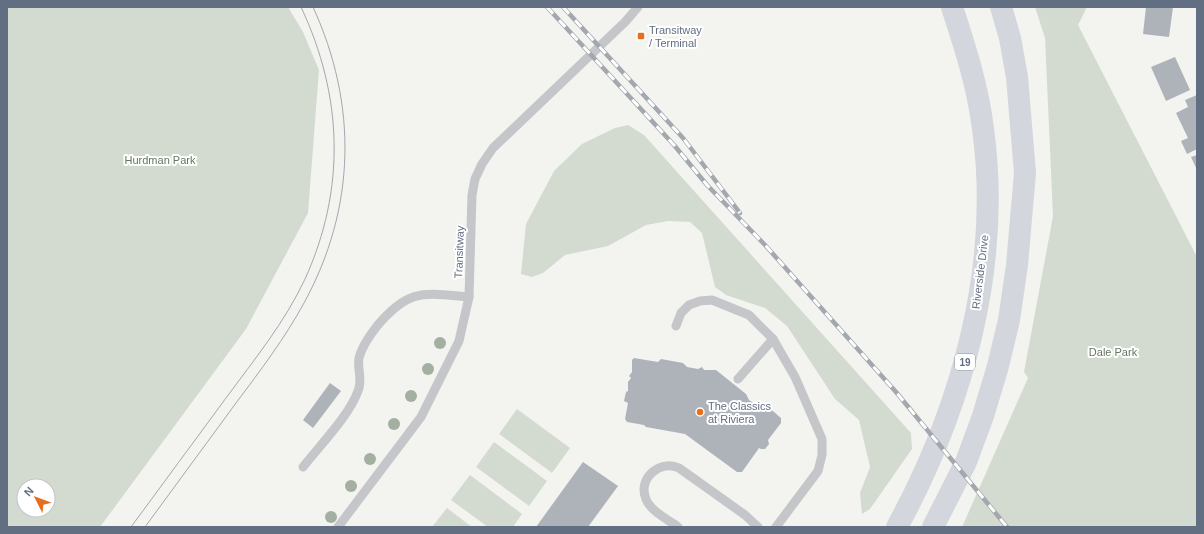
<svg xmlns="http://www.w3.org/2000/svg" width="1204" height="534" font-family="Helvetica,sans-serif">
	<style>
		.green { fill: #d3dbd1; fill-rule: evenodd }
		.building { fill: #aeb3b9 }
		.lines { fill: none; stroke-linecap: round; stroke-linejoin: round }
		.lane { stroke: #c4c6ca; stroke-width: 9 }
		.primary { stroke: #d3d6dc; stroke-width: 22 }
		.tram { stroke: #a3a7ae; stroke-width: 1 }
		.rail-casing { stroke: #a3a7ae; stroke-width: 4.5 }
		.rail { stroke: #fff; stroke-width: 3; stroke-dasharray: 9; stroke-linecap: butt }
		.tree { fill: #a3b0a1 }
		.poi-dot { fill: #e4701f; stroke: #fff; stroke-width: 1.5 }
		.labels { text-anchor: middle; dominant-baseline: central; stroke-width: 4; stroke-linejoin: round; paint-order: stroke }
		.shield { fill: #fff; stroke: #919aa7; stroke-width: 1 }
		.shield-label { font-size: 10px; font-weight: bold; fill: #626e81 }
		.poi-label { font-size: 11px; fill: #626e81; stroke: #fff; text-anchor: start }
		.park-label { font-size: 11px; fill: #627861; stroke: #fff }
		.street-label { font-size: 11px; fill: #626e81; stroke: #fff }
	</style>
	<rect width="100%" height="100%" fill="#f3f4ef"/>
	<g class="green">
		<path d="M7,7h281l15,25 16,38 -11,143 -62,116 -146,198h-93zM24,486h24v24h-24z"/>
		<path d="M1035,7h52l-9,18 119,232v270h-235l66,-149 -4,-6 29,-156 -8,-178z"/>
		<path d="M628,125l16,10 267,298 1,16 -42,60 -8,5 -2,-21 10,-26 -11,-47 -24,-21 -48,-73 -22,-18 -39,-13 -11,-8 -13,-54 -12,-11 -22,-1 -22,4 -38,21 -43,9 -22,18 -11,4 -11,-3 5,-50 28,-53 28,-27 33,-16z"/>
		<path d="M517,409l53,39 -18,25 -53,-39z"/>
		<path d="M494,442l53,39 -18,25 -53,-39z"/>
		<path d="M470,475l52,39 -9,13h-25l-37,-27z"/>
		<path d="M447,508l25,19h-40z"/>
	</g>
	<g class="building">
		<path d="M1146,7h27l-4,30 -26,-3z"/>
		<path d="M1175,57l15,33 -24,11 -15,-34z"/>
		<path d="M1197,95v54l-10,5 -6,-13 7,-3 -12,-25 12,-6 -3,-7z"/>
		<path d="M1197,155v15l-6,-13z"/>
		<path d="M634,358l24,4 3,-3 22,4 4,4 11,2 4,-2 2,3h12l30,24 3,6 6,4 3,-1 4,4 5,-1 14,12v5l-13,17 1,4 -4,5h-4l-2,-1 -17,24h-5l-52,-38 -39,-7 -2,-2 -17,-3 -2,-3 3,-16 -4,-2 2,-9 2,-1v-9l3,-4 -2,-2 3,-4v-12z"/>
		<path d="M330,383l11,8 -28,37 -10,-8z"/>
		<path d="M583,462l35,24 -30,41h-52z"/>
	</g>
	<g class="lines">
		<g class="lane">
			<path d="M676,326l5,-13 8,-8 11,-4 12,-1 37,15 24,24 22,38 27,62v16l-4,16 -42,56"/>
			<path d="M738,379l35,-40"/>
			<path d="M303,467c17,-22 46,-51 55,-76 5,-11 -1,-22 1,-33 3,-12 11,-23 18,-32 32,-38 46,-33 92,-29"/>
			<path d="M338,527l83,-110 38,-76 10,-44 3,-102 3,-16 7,-15 11,-16 132,-126 13,-15"/>
			<path d="M678,527c-9,-7 -28,-16 -32,-28 -9,-21 15,-40 33,-31l66,47 13,12"/>
		</g>
		<g class="primary">
			<path d="M897,527c65,-119 105,-261 86,-398 -5,-42 -18,-82 -31,-122"/>
			<path d="M933,527l33,-65 17,-46 15,-50 11,-46 8,-55 8,-92 -8,-96 -7,-39 -9,-31"/>
		</g>
		<g class="tram">
			<path d="M131,527c32,-43 63,-86 95,-129 28,-38 59,-76 79,-119 41,-90 38,-183 -4,-272"/>
			<path d="M145,527c30,-41 61,-83 91,-124 24,-32 49,-65 68,-100 52,-95 54,-198 9,-296"/>
		</g>
		<defs>
			<g id="rail">
				<path d="M547,7l127,138 33,40 58,60 131,147 111,135"/>
				<path d="M563,7l120,131 57,75"/>
			</g>
		</defs>
		<use href="#rail" class="rail-casing"/>
		<use href="#rail" class="rail"/>
	</g>
	<g class="tree">
		<circle cx="440" cy="343" r="6"/>
		<circle cx="428" cy="369" r="6"/>
		<circle cx="411" cy="396" r="6"/>
		<circle cx="394" cy="424" r="6"/>
		<circle cx="370" cy="459" r="6"/>
		<circle cx="351" cy="486" r="6"/>
		<circle cx="331" cy="517" r="6"/>
	</g>
	<g class="poi-dot">
		<rect x="637" y="32" width="8" height="8" rx="2"/>
		<circle cx="700" cy="412" r="4"/>
	</g>
	<g class="labels">
		<rect class="shield" x="955" y="354" width="20" height="16" rx="3"/>
		<g class="shield-label">
			<text x="965" y="362">19</text>
		</g>
		<g class="poi-label">
			<text x="649" y="30">Transitway<tspan x="649" dy="13">/ Terminal</tspan></text>
			<text x="708" y="406">The Classics<tspan x="708" dy="13">at Riviera</tspan></text>
		</g>
		<g class="park-label">
			<text x="160" y="160">Hurdman Park</text>
			<text x="1113" y="352">Dale Park</text>
		</g>
		<g class="street-label">
			<text transform="translate(459 252) rotate(-88)">Transitway</text>
			<text transform="translate(980 272) rotate(-83)">Riverside Drive</text>
		</g>
	</g>
	<rect width="1204" height="534" fill="none" stroke="#626e81" stroke-width="16"/>
	<g transform="translate(36 498) rotate(312)"><circle r="19" fill="#ffffff" stroke="#c0c5cd"/>
	<path d="M0-3L7 15L0 10L-7 15Z" fill="#e4701f"/>
	<text y="-6" font-size="11" font-weight="bold" text-anchor="middle" fill="#626e81">N</text>
	</g>
</svg>
